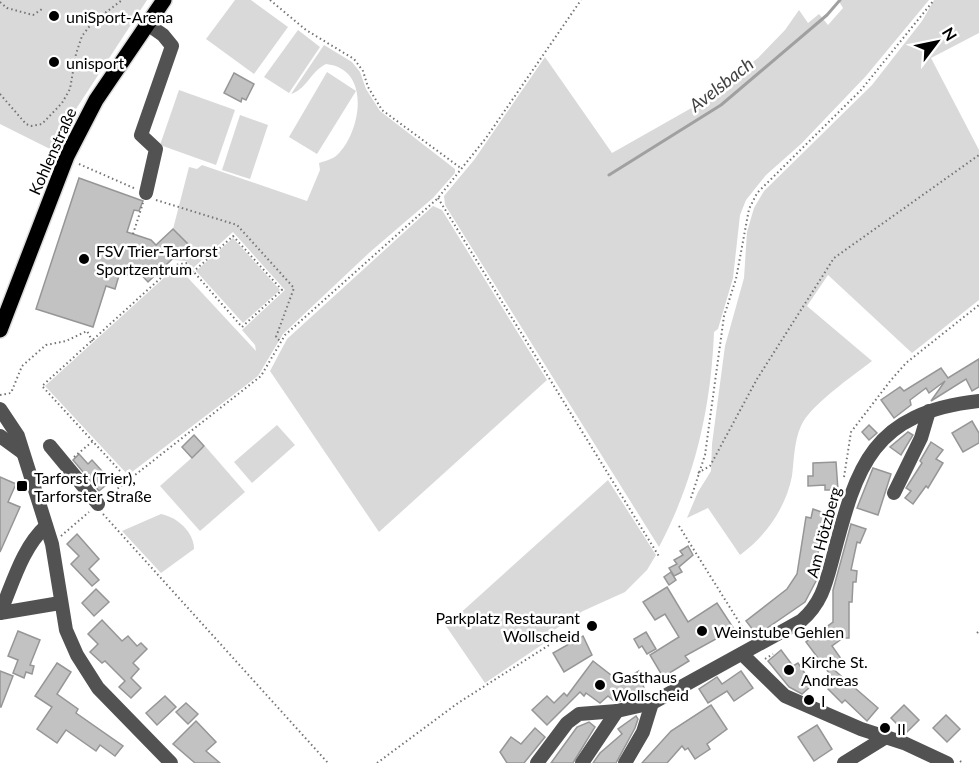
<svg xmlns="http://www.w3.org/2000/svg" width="979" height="763" font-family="Lato,sans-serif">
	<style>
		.green { fill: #d9d9d9 }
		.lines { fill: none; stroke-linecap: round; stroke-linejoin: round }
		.stream { stroke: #a0a0a0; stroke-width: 3 }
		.building { fill: #c2c2c2; stroke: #969696; stroke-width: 1.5 }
		.major-casing { stroke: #dbdbdb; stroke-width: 18 }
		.path { stroke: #747474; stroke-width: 2; stroke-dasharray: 1.5 3; stroke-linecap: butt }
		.minor { stroke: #525252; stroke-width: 14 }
		.major { stroke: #000; stroke-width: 15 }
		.poi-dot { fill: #000; stroke: #fff; stroke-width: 2 }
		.labels { text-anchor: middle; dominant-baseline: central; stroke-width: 5; stroke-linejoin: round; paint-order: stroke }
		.poi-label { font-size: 16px; fill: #000; stroke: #fff; text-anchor: start }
		.street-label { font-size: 16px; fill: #000; stroke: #fff }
		.water-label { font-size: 18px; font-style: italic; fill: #414141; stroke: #fff }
	</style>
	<rect width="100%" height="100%" fill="#fff"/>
	<g class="green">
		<path d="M0,0h147l-97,149 -50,-25z"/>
		<path d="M235,0h16l37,27 -34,47 -48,-35z"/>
		<path d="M838,0h91l-63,76 -65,68 -35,31 -20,25 -6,15 -7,63 -15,51 -4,3c-3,76 -19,147 -55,215l-214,-342 -1,-9 30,-36 71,-103 67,96 83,-47 63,-48 27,-28 14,-20 9,13 11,-9 9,11 15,-17z"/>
		<path d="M934,0h45v33l-48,25 48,92v150l-67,53 -84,-78 -21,31 65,55c-19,15 -62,44 -71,65 -7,15 -7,35 -9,50 -6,32 -27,61 -52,79l-32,-47 -21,10 11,-26 13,-21 1,-27 13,-98 19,-68 3,-46 7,-24 10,-17 108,-106 50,-64z"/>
		<path d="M298,30l22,17 -31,46 -25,-16z"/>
		<path d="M324,45l28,17 8,10 6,17 14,22 75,58v4l-22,25 -63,54 -87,82 -25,42 -130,99 -83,-89 132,-120 79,85 -1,-6 -13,-15 43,-40 -52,-58 -40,36 -7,-7 -14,-1 16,-16 -15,-15 16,-62 8,2 5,-4 105,36 13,-31 -1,-7c6,-2 14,-4 18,-8 23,-21 36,-86 -11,-91 -15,7 -20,26 -35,30z"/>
		<path d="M327,72l29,19 -39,63 -28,-17z"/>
		<path d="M179,90l56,20 -19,55 -56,-20z"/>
		<path d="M240,115l28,10 -18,54 -28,-9z"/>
		<path d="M433,206l9,4 105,170 -168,152 -109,-161 17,-32z"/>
		<path d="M233,238l47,52 -37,33 -47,-52z"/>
		<path d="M277,425l18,20 -43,38 -18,-21z"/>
		<path d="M205,446l40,46 -45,39 -40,-45z"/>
		<path d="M608,480l48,75 -9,15 -22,22 -42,19 -32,21 -2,8 -64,43 -39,-57z"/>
		<path d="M161,514c16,3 33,18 33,35l-33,24 -39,-42z"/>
	</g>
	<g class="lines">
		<path class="stream" d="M609,175l112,-70 106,-90 13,-15"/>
	</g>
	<g class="building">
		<path d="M234,73l20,11 -8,16 -4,-2 -1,4 -17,-9z"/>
		<path d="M79,178l64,23 -4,10 -5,-1 -7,22 24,8 5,5 17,-16 15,15 -40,38 -13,-14 -8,7 -7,-3 -5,17 -9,-3 -13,41 -57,-18z"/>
		<path d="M979,359v28l-7,4 -6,-12 -35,22 14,-20 -16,12 -3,-5 -16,12 1,5 -17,13 -13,-18 19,-13 4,4 37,-23 7,10z"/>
		<path d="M972,421l7,12v10l-16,9 -11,-19z"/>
		<path d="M869,425l8,8 -8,7 -7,-8z"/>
		<path d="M908,432l5,3 -12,20 -11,-8z"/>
		<path d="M194,435l10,11 -12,12 -10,-11z"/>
		<path d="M931,442l12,8 -7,9 7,4 -15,25 -2,-2 -13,18 -8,-6 6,-7 -5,-3 16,-25 -2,-2z"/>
		<path d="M79,454l9,10 4,-4 19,21 -12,10 -26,-31z"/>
		<path d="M836,462l2,28h-13v-5l-17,1v-10h5v-13z"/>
		<path d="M873,468l18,6 -13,41 -21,-7z"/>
		<path d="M0,477l16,7 -8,18 12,5 -20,45z"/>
		<path d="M813,509l14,5 -11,48 4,1 -4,18 -11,21 -48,33 -11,-14 41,-32 10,-15 9,-57 5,1z"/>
		<path d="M851,524l15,5 -6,14 -3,-1 -6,28 6,1 -1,11h-3l-1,20h-3v36h-6l-11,8 10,14 -10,8 46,40 -11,13 -22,-21 -3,3 -14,-14 7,-8 -29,-39 27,-20v-32z"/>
		<path d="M77,534l22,25 -10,10 10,11 -7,6 -21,-22 8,-8 -12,-12z"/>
		<path d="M688,546l5,9 -14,12 3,5 -8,4 -5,-8 8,-4 -3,-4 9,-5 -3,-4z"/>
		<path d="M671,572l5,8 -7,5 -5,-8z"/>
		<path d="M667,587l21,35 29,-19 17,26 -49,27 4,5 -26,16 -13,-22 29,-18 -14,-23 -10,6 -12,-18z"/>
		<path d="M96,589l13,13 -15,14 -12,-13z"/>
		<path d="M102,620l20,21 6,-5 9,10 4,-3 6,6 -14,14 6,6 -8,9 10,10 -10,10 -12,-11 6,-6 -20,-20 -3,2 -12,-11 8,-8 -10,-10z"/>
		<path d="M18,631l22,9 -10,25 4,1 -2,8 -6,-2 -2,6 -11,-5 5,-13 -10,-4z"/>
		<path d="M646,632l10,17 -9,5 -5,-8 -3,2 -5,-9z"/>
		<path d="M583,636l9,19 -28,17 -11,-19z"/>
		<path d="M781,650l12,16 5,-3 8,12 -4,3 8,9 -8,7 -13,-7 -21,-26z"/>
		<path d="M593,661l27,21 19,-11 7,24 -16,4 -2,-7 -6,9 -7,1 -7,-6 -8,7 -14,-10 -2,3 -4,-4 -33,33 -15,-15 15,-14 7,7 10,-10 3,3z"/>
		<path d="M57,663l14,9 -14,22 21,15 -2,4 47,33 -8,10 -15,-11 -4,6 -30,-21 -9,13 -20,-14 15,-22 -17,-11z"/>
		<path d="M0,671l13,5 -12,31h-1z"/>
		<path d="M741,671l12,17 -19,13 -7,-10 -19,12 -9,-14 18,-12 5,7z"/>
		<path d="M165,696l11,11 -19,18 -11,-12z"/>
		<path d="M186,703l12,11 -10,10 -12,-12z"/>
		<path d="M711,705l16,24 -20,15 3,5 -15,10 -7,-11 -3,2 -3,-4 -15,17h-25l29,-32z"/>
		<path d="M904,705l15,15 -13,13 -15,-15z"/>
		<path d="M946,715l14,14 -13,13 -14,-14z"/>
		<path d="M636,716l2,3 -3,9 -19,35h-23l7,-10 22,-19 -4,-5z"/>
		<path d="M196,721l20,21 -10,9 14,12h-25l-22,-19z"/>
		<path d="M589,722l6,5 -22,36h-22l26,-36z"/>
		<path d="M817,725l15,24 -18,12 -16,-24z"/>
		<path d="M535,728l10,9 -4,5 -17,21h-17l-7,-11 11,-15 10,7z"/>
	</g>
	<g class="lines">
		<defs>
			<path id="major" d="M0,330l67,-174 29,-56 68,-100"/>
		</defs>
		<use href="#major" class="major-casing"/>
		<g class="path">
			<path d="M270,0l36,30 48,29 9,12 5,16 14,23 80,59"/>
			<path d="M0,2l7,6 26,7 9,-6"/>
			<path d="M0,94l26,30 5,2 11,-2 20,-21 8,-14 6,-35 6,-18 10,-13 30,-23"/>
			<path d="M79,164l57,25"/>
			<path d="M438,198l222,360"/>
			<path d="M156,200l81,25 57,63 -18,49 5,5"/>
			<path d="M133,234l10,-31"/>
			<path d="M0,395l11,-2 11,-27 24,-21 20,-4 21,-10 6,11"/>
			<path d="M74,457l19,-16"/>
			<path d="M120,471l-78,-85 133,-121 11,-2 56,64 40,-37 -49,-54 -40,36"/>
			<path d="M698,473l12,-7 47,-87 77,-121 145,-103"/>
			<path d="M844,477l7,-45 40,-52 15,-17 73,-58"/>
			<path d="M107,497l154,-121 24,-41 153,-137 48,-60 95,-138"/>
			<path d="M691,498l14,-43 19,-139 12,-37 13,-70 8,-16 104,-103 73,-90"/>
			<path d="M103,514l225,249"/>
			<path d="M679,526l70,112"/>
			<path d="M61,536l28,-24"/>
			<path d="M977,633l2,-2"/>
			<path d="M765,659l8,-5"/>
			<path d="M960,761l3,2"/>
			<path d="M377,763l81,-60 99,-63"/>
		</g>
		<g class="minor">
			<path d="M146,193l10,-44 -15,-14 31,-89 -9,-11 -17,-12"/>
			<path d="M0,409l18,27 34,108 14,86 11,25 21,33 73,75"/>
			<path d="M0,436l22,16"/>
			<path d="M50,446l48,58"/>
			<path d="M894,493l27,-55 8,-27"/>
			<path d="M0,613c13,-30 22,-65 46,-87"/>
			<path d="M0,613l60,-10"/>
			<path d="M742,654l43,42 76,33 43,14 43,20"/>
			<path d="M537,763l30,-40 12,-9 38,-3 35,-8 149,-82c21,-18 25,-38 32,-64 24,-92 39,-144 146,-156"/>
			<path d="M582,763l35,-52"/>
			<path d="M625,763l18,-31 9,-29"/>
			<path d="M844,763l42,-26"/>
		</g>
		<use href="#major" class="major"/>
	</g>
	<g class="poi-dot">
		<circle cx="54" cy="16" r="6"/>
		<circle cx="54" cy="62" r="6"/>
		<circle cx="84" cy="259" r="6"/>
		<rect x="16" y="480" width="12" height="12" rx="3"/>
		<circle cx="592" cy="626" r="6"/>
		<circle cx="702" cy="631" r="6"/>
		<circle cx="789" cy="670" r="6"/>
		<circle cx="600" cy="685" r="6"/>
		<circle cx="809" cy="700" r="6"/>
		<circle cx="885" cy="728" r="6"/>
	</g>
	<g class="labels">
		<g class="poi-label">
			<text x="66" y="16">uniSport-Arena</text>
			<text x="66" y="62">unisport</text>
			<text x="96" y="250">FSV Trier-Tarforst<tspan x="96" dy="18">Sportzentrum</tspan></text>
			<text x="34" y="477">Tarforst (Trier),<tspan x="34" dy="18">Tarforster Straße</tspan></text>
			<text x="580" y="617" text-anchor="end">Parkplatz Restaurant<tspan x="580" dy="18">Wollscheid</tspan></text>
			<text x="714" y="631">Weinstube Gehlen</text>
			<text x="801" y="661">Kirche St.<tspan x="801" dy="18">Andreas</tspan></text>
			<text x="612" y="676">Gasthaus<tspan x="612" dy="18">Wollscheid</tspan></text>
			<text x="821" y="700">I</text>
			<text x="897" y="728">II</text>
		</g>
		<g class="street-label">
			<text transform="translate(52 151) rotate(-66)">Kohlenstraße</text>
			<text transform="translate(823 532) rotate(-75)">Am Hötzberg</text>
		</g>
		<g class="water-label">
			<text transform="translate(721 84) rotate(-38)">Avelsbach</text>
		</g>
	</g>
	<g transform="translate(937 42) rotate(58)" stroke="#ffffff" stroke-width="4.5" paint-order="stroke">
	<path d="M0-4.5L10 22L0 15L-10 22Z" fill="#000000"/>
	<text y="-9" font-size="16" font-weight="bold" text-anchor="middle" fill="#000000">N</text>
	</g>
</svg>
